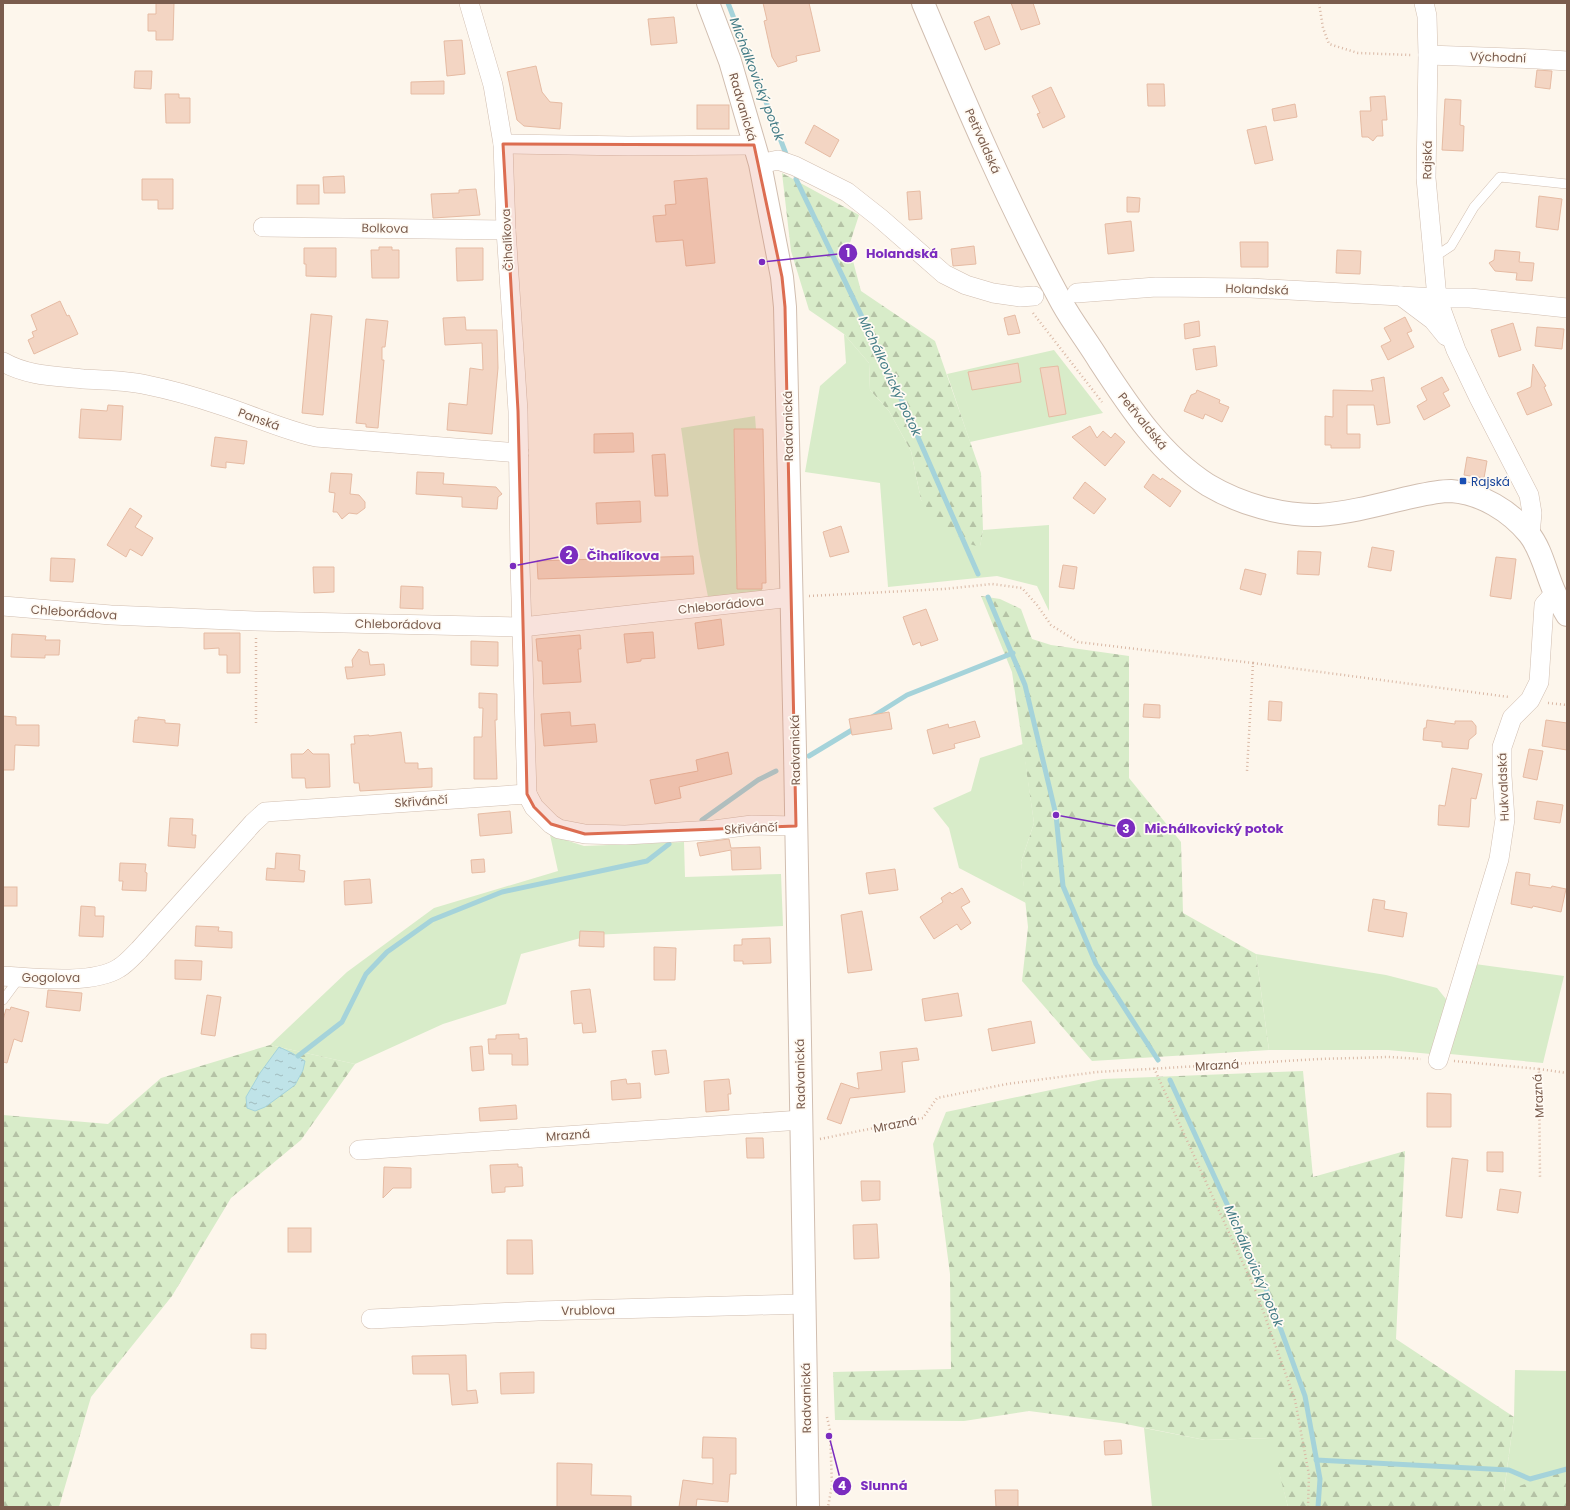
<svg xmlns="http://www.w3.org/2000/svg" width="1570" height="1510" font-family="Poppins,sans-serif">
	<style>
		.grass { fill: #d8ecc9 }
		.forest { fill: url(#forest-firs) }
		.water { fill: url(#water-ripples); stroke: #a5d3da }
		.lines { fill: none; stroke-linecap: round; stroke-linejoin: round }
		.stream { stroke: #a5d3da; stroke-width: 5 }
		.building { fill: #f3d5c3; stroke: #e6bba3 }
		.service-casing { stroke: #d1beb0; stroke-width: 10 }
		.minor-casing { stroke: #d1beb0; stroke-width: 20 }
		.tertiary-casing { stroke: #d1beb0; stroke-width: 24 }
		.path { stroke: #d9b8a5; stroke-width: 2.5; stroke-dasharray: 1 3; stroke-linecap: butt }
		.service { stroke: #fff; stroke-width: 9 }
		.minor { stroke: #fff; stroke-width: 19 }
		.tertiary { stroke: #fff; stroke-width: 22 }
		.marked { fill: #dc6d51; fill-opacity: 0.2; stroke: #dc6d51; stroke-width: 3; stroke-linejoin: round }
		.transit-dot { fill: #1a4fb4; stroke: #fffaf3; stroke-width: 1.5 }
		.labels { text-anchor: middle; dominant-baseline: central; stroke-width: 3.5; stroke-linejoin: round; paint-order: stroke }
		.street-label { font-size: 12px; fill: #7a5c4d; stroke: #fffaf3 }
		.transit-label { font-size: 12px; fill: #164399; stroke: #fffaf3; text-anchor: start }
		.water-label { font-size: 13px; font-style: italic; fill: #437c86; stroke: #fffaf3 }
		.leader { fill: none; stroke: #7b2cbf; stroke-width: 1.5 }
		.callout-dot { fill: #7b2cbf; stroke: #fffaf3; stroke-width: 1.5 }
		.mark-label { font-size: 12px; text-anchor: middle; font-weight: bold; fill: #fff }
		.callout-label { font-size: 13px; text-anchor: middle; font-weight: bold; fill: #7b2cbf; stroke: #fffaf3; stroke-width: 3.5; stroke-linejoin: round; paint-order: stroke }
	</style>
	<defs>
		<pattern id="forest-firs" width="22" height="20" patternUnits="userSpaceOnUse"><rect width="22" height="20" fill="#d8ecc9"/><path d="M5 1l3.5 6h-7zM16 11l3.5 6h-7z" fill="#b4c2a5"/></pattern>
		<pattern id="water-ripples" width="26" height="14" patternUnits="userSpaceOnUse"><rect width="26" height="14" fill="#bfe3e8"/><path d="M2 4q2-2 4 0t4 0M15 11q2-2 4 0t4 0" fill="none" stroke="#a0bbbe"/></pattern>
	</defs>
	<rect width="100%" height="100%" fill="#fdf6ec"/>
	<g class="grass">
		<path d="M844,334l25,29 1,27 19,21 22,40 10,49 59,46 3,-16 66,-5v86l-12,-25 -40,-10 -109,11 -8,-104 -75,-11 15,-86 26,-23z"/>
		<path d="M1054,350l49,63 -133,29 -23,-68z"/>
		<path d="M755,416l1,13h-22l3,160h25l1,8 -54,5 -10,-51 -18,-123z"/>
		<path d="M1023,744l11,79 -13,39 5,41 -67,-35 -10,-40 -16,-20 38,-17 9,-33z"/>
		<path d="M550,835l34,11 100,-4 1,35 96,-3 2,52 -191,9 -71,19 -15,50 -63,20 -88,40 -85,-19 77,-73 87,-64 124,-37z"/>
		<path d="M1256,954l130,21 51,13 13,16 -19,50 -43,-4h-119z"/>
		<path d="M1475,964l89,12 -21,87 -93,-9z"/>
		<path d="M1515,1370l52,1v99l-63,22 10,-75z"/>
		<path d="M1144,1428l61,12 66,-2 17,69h-136z"/>
	</g>
	<g class="forest">
		<path d="M782,173l77,42 -10,31 12,45 74,50 46,132 2,57 -3,17 -28,-8 -31,-39 -10,-49 -22,-40 -19,-21 -1,-27 -25,-29 -35,-24 -18,-59z"/>
		<path d="M981,596l19,3 21,10 11,30 19,6 78,11v122l52,64 2,71 73,41 13,96 -177,11 -70,-80 6,-54 -7,-65 13,-39 -22,-151z"/>
		<path d="M270,1045l85,19 -54,76 -70,58 -59,98 -81,101 -32,110h-56v-392l105,9 53,-46z"/>
		<path d="M1303,1071l10,106 92,-26 -9,188 118,78 -10,74 63,-21v37h-279l-18,-69 -65,2 -84,-17 -92,-12 -65,10 -129,-1 -2,-48 118,-3 -1,-95 -17,-130 13,-32 157,-33z"/>
	</g>
	<path class="water" d="M279,1047l13,6 13,8 -2,9 -8,15 -30,22 -10,4 -8,-3 -1,-11 14,-24z"/>
	<g class="lines">
		<g class="stream">
			<path d="M728,3l58,151"/>
			<path d="M796,179l103,215 79,180"/>
			<path d="M988,597l37,88 31,130 7,71 33,78 62,96"/>
			<path d="M872,717l35,-22 106,-42"/>
			<path d="M809,756l48,-29"/>
			<path d="M702,820l56,-40 18,-9"/>
			<path d="M298,1056l44,-34 24,-48 21,-22 45,-32 70,-28 145,-31 22,-17"/>
			<path d="M1170,1080l97,211 38,105 15,83 -2,28"/>
			<path d="M1316,1460l193,10 21,9 37,-10"/>
		</g>
	</g>
	<g class="building">
		<path d="M156,3h18l-1,37h-17v-9h-8v-17h8z"/>
		<path d="M763,3h46l11,48 -24,5 1,5 -19,6 -6,-10 -8,-36 3,-1z"/>
		<path d="M1011,3h22l7,21 -19,6z"/>
		<path d="M989,16l11,28 -15,6 -11,-28z"/>
		<path d="M674,17l3,26 -26,2 -3,-26z"/>
		<path d="M462,40l3,34 -18,2 -3,-35z"/>
		<path d="M536,66l6,26 8,10 12,1 -2,26 -36,-3 -7,-6 -10,-48z"/>
		<path d="M1537,70l15,1 -2,18 -15,-2z"/>
		<path d="M135,71h17l-1,18 -17,-1z"/>
		<path d="M444,81v13h-33v-12z"/>
		<path d="M1147,84h17l1,22h-17z"/>
		<path d="M1051,87l14,30 -22,11 -6,-14 3,-1 -8,-17z"/>
		<path d="M165,94h14v4h11v25h-24z"/>
		<path d="M1385,96l2,24h-5l1,16h-6l-4,5 -5,-4h-6l-2,-26h11l-1,-14z"/>
		<path d="M1445,99l16,1 -1,25 4,1 -1,25 -21,-1z"/>
		<path d="M1295,104l2,13 -23,4 -2,-12z"/>
		<rect x="697" y="105" width="32" height="24"/>
		<path d="M814,125l25,15 -9,17 -25,-14z"/>
		<path d="M1266,126l7,34 -18,4 -8,-34z"/>
		<path d="M344,176l1,17h-21l-1,-16z"/>
		<path d="M707,178l8,85 -29,3 -3,-26 -27,2 -3,-26 13,-1 -1,-10 11,-1 -2,-23z"/>
		<path d="M142,179h31v30h-15v-9h-16z"/>
		<rect x="297" y="185" width="22" height="19"/>
		<path d="M476,189l4,26 -47,3 -2,-24 28,-1v-3z"/>
		<path d="M920,191l2,28 -13,1 -2,-28z"/>
		<path d="M1539,196l23,3 -4,31 -22,-3z"/>
		<path d="M1127,197l13,1 -1,14h-12z"/>
		<path d="M1131,221l3,30 -26,3 -3,-30z"/>
		<path d="M1240,242h28v25h-27z"/>
		<path d="M974,246l2,18 -23,2 -2,-17z"/>
		<path d="M379,247h13v3h7v28h-27l-1,-28h8z"/>
		<path d="M304,248h32v29l-30,-1v-12h-2z"/>
		<path d="M456,248h27v32l-26,1z"/>
		<path d="M1337,250l24,1 -1,23 -24,-1z"/>
		<path d="M1495,250l25,2 -1,10 15,1 -2,18 -16,-1 1,-7 -22,-2 -6,-8 5,-3z"/>
		<path d="M60,301l7,15 2,-1 9,19 -44,20 -6,-14 6,-3 -2,-5 5,-2 -6,-15z"/>
		<path d="M311,314l21,2 -9,99 -21,-2z"/>
		<path d="M1015,315l5,18 -12,2 -4,-17z"/>
		<path d="M465,317l1,13h31l1,38 -6,66 -45,-4 2,-27 18,2 3,-37 13,2 -1,-27 -37,2 -2,-27z"/>
		<path d="M1405,317l7,14 -5,2 7,14 -26,13 -7,-14 10,-5 -7,-13z"/>
		<path d="M366,319l22,2 -3,26h-3v13h2l-6,68 -12,-1v-3l-10,-1z"/>
		<path d="M1199,321l1,15 -15,3 -1,-15z"/>
		<path d="M1513,323l8,27 -22,7 -8,-27z"/>
		<path d="M1537,327l27,2 -2,20 -27,-3z"/>
		<path d="M1215,346l2,20 -21,4 -3,-21z"/>
		<path d="M1018,363l3,19 -49,8 -4,-18z"/>
		<path d="M1533,364l13,22 -2,1 8,18 -25,10 -10,-22 14,-6z"/>
		<path d="M1058,366l8,48 -17,3 -9,-49z"/>
		<path d="M1384,377l6,46 -13,2 -3,-20h-27v29h13v14h-29v-3h-6v-29l8,1v-27l40,1 -2,-11z"/>
		<path d="M1442,377l7,13 -6,3 7,13 -26,14 -7,-14 10,-6 -6,-12z"/>
		<path d="M1197,390l23,10 -1,3 10,4 -7,15 -17,-8 -2,5 -19,-8 7,-16 5,-2z"/>
		<path d="M108,405l15,1 -2,34 -42,-2 2,-29 26,2z"/>
		<path d="M1090,426l7,12 6,-7 8,7 4,-5 10,9 -20,24 -33,-29z"/>
		<path d="M734,429h29l3,154h-4v6h-25z"/>
		<path d="M633,433l1,19 -40,1v-19z"/>
		<path d="M215,437l32,4 -3,23 -18,-2v6l-15,-2z"/>
		<path d="M665,454l3,42h-13l-3,-41z"/>
		<path d="M1467,457l20,4 -3,17 -20,-3z"/>
		<path d="M417,472l27,1 -1,11 53,3 6,7 -4,3 -1,12 -35,-2v-10l-46,-3z"/>
		<path d="M331,473l21,1 -2,20 9,1 6,7v6l-8,6 -8,-1 -7,6 -5,-7h-4l2,-19 -6,-1z"/>
		<path d="M1153,474l8,6 1,-2 19,13 -11,16 -26,-20z"/>
		<path d="M1085,482l21,17 -12,15 -21,-16z"/>
		<path d="M640,501l1,21 -44,2 -1,-21z"/>
		<path d="M130,508l12,8 -7,11 18,11 -11,18 -12,-7 -4,8 -19,-12z"/>
		<path d="M841,526l8,26 -19,5 -7,-25z"/>
		<path d="M1372,547l22,4 -3,20 -23,-4z"/>
		<path d="M1298,551l23,1 -2,23 -22,-1z"/>
		<path d="M693,556l1,18 -156,5 -1,-18z"/>
		<path d="M1496,557l20,2 -5,40 -21,-3z"/>
		<path d="M51,558l24,1 -2,23 -23,-1z"/>
		<path d="M1063,565l14,2 -3,22 -15,-2z"/>
		<path d="M313,567h21v25l-20,1z"/>
		<path d="M1245,569l21,5 -5,21 -21,-6z"/>
		<path d="M401,586l22,1v22l-23,-1z"/>
		<path d="M926,609l12,31 -17,6 -1,-4 -7,3 -10,-28z"/>
		<path d="M721,619l3,26 -26,4 -3,-26z"/>
		<path d="M653,632l2,26 -14,1v2l-14,2 -3,-29z"/>
		<path d="M204,633h36v40h-13v-18h-8v-7l-15,1z"/>
		<path d="M12,634l34,2 -1,4h15l-1,15h-14v3l-34,-1z"/>
		<path d="M580,635l1,14h-3l3,33 -38,2 -1,-23h-4l-2,-22z"/>
		<path d="M471,641l27,1v24l-27,-1z"/>
		<path d="M359,649l4,3h5l2,13 14,-1 1,11 -38,4 -2,-12h8l-1,-7z"/>
		<path d="M479,693l18,1v26h-2l2,59h-23v-42h8l1,-29h-4z"/>
		<path d="M1269,701l13,1 -1,19 -13,-1z"/>
		<path d="M1144,704l16,1v13l-17,-1z"/>
		<path d="M570,712l1,14 24,-2 2,18 -53,4 -3,-32z"/>
		<path d="M889,712l3,17 -40,6 -3,-16z"/>
		<path d="M3,716l13,1v8h23v21l-24,-1 -1,25h-11z"/>
		<path d="M138,717l27,3v3l15,1 -2,22 -45,-4 2,-22h3z"/>
		<path d="M1427,720l28,4v-3h17l4,5v8l-7,6 -1,9 -26,-2v-5l-19,-2 1,-12h2z"/>
		<path d="M1546,720l21,3v27l-25,-4z"/>
		<path d="M975,721l5,16 -26,7 1,4 -22,6 -6,-24 21,-6 1,4z"/>
		<path d="M401,732l4,31h13v6l14,-1v19l-72,4 -1,-8h-5l-3,-39h4l-1,-8 15,-1v1z"/>
		<path d="M308,749l5,5h16l1,33 -24,1 -1,-10h-13l-1,-24h12z"/>
		<path d="M1529,749l14,2 -6,29 -14,-3z"/>
		<path d="M728,752l4,22 -53,13 2,11 -26,6 -5,-24 48,-9 -2,-11z"/>
		<path d="M1452,768l30,6 -6,25 -5,-1 -2,29 -31,-2 1,-20 6,1z"/>
		<path d="M1537,801l26,4 -3,18 -26,-4z"/>
		<path d="M510,811l2,22 -32,3 -2,-22z"/>
		<path d="M170,818l23,1 -1,16h4l-1,13 -27,-2z"/>
		<path d="M729,839l2,9 29,-1 1,22 -29,1 -1,-20 -31,6 -3,-13z"/>
		<path d="M276,853l24,2 -1,15 6,1 -1,11 -38,-2 1,-12 8,1z"/>
		<path d="M484,859l1,13 -13,1 -1,-13z"/>
		<path d="M120,863l26,1 -1,8 2,1 -1,18 -24,-1 1,-9h-4z"/>
		<path d="M895,869l3,21 -29,4 -3,-21z"/>
		<path d="M1516,872l14,2 -1,11 22,3 1,-2 14,3 -5,23 -28,-6 -1,2 -21,-4z"/>
		<path d="M370,879l2,24 -27,2 -1,-24z"/>
		<rect x="3" y="887" width="14" height="19"/>
		<path d="M962,888l8,14 -9,5 10,16 -10,7 -4,-6 -23,15 -14,-22 23,-15 -2,-4 9,-6 2,2z"/>
		<path d="M1373,899l12,2 -1,8 23,4 -4,24 -35,-6z"/>
		<path d="M81,906l14,1v9h9l-1,21 -24,-1z"/>
		<path d="M862,911l10,59 -24,3 -7,-58z"/>
		<path d="M196,926l23,1 -1,4 14,1v16l-37,-2z"/>
		<path d="M580,931l24,1v15l-25,-1z"/>
		<path d="M770,938l1,25 -28,1v-3h-9v-16h8v-6z"/>
		<path d="M654,947l22,1 -1,32h-21z"/>
		<path d="M175,960l27,1 -1,19 -26,-1z"/>
		<path d="M590,989l6,43 -13,1 -1,-10 -8,1 -3,-33z"/>
		<path d="M48,990l34,3 -2,18 -34,-4z"/>
		<path d="M958,993l4,23 -37,5 -3,-22z"/>
		<path d="M207,995l14,2 -6,39 -14,-2z"/>
		<path d="M11,1007l18,5 -7,30 -8,-3 -7,24 -4,-1v-42l3,-11 4,1z"/>
		<path d="M1031,1021l4,22 -43,8 -4,-22z"/>
		<path d="M519,1034v5l8,-1 1,27h-16v-11h-23l-1,-15h8v-4z"/>
		<path d="M482,1046l2,24 -12,1 -2,-24z"/>
		<path d="M917,1048l2,12 -17,2 3,30 -55,6 -9,26 -14,-5 14,-36 18,6 -2,-16 25,-3 -2,-18z"/>
		<path d="M666,1050l3,23 -14,2 -3,-24z"/>
		<path d="M626,1079l1,5 13,-1 1,15 -29,2 -1,-19z"/>
		<path d="M729,1079l2,15h-3l1,16 -23,2 -2,-31z"/>
		<path d="M1427,1093l24,1v33h-24z"/>
		<path d="M516,1105l1,14 -37,2 -1,-13z"/>
		<path d="M746,1138h17l1,20h-17z"/>
		<path d="M1487,1152h16v20l-16,-1z"/>
		<path d="M1452,1158l16,2 -6,58 -16,-2z"/>
		<path d="M518,1164v3h4l1,19 -18,1v5l-13,1 -2,-28z"/>
		<path d="M384,1167l27,1v20h-18l-10,10z"/>
		<path d="M861,1181h19v19l-18,1z"/>
		<path d="M1500,1189l21,3 -3,21 -21,-3z"/>
		<path d="M877,1224l2,34 -25,1 -1,-34z"/>
		<rect x="288" y="1228" width="23" height="24"/>
		<path d="M507,1240h25l1,34h-26z"/>
		<path d="M251,1334h15v15l-15,-1z"/>
		<path d="M466,1355l1,36 9,-1 2,13 -26,2 -3,-31h-36l-1,-18z"/>
		<path d="M534,1372v21l-33,1 -1,-21z"/>
		<path d="M703,1437l33,1v36h-6l-2,28 -31,-3 -1,8h-17l4,-27 30,4v-26h-11z"/>
		<path d="M1121,1440l1,14 -17,1 -1,-14z"/>
		<path d="M557,1463l35,1 -1,31 40,1v11h-74z"/>
		<path d="M995,1490h23v17h-22z"/>
	</g>
	<g class="lines">
		<defs>
			<g id="service">
				<path d="M1433,258l18,-12 23,-39 26,-30 67,7"/>
				<path d="M3,1000l17,-23"/>
			</g>
			<g id="minor">
				<path d="M469,3l24,82 10,59 3,86 12,181 2,154 7,229"/>
				<path d="M1424,3l3,13 1,39 -2,123 11,120 19,52 23,48 50,97 3,18 -2,22"/>
				<path d="M1428,55l109,4 30,2"/>
				<path d="M503,144l125,2 126,-1"/>
				<path d="M760,164l18,-4 17,6 52,26 33,26 64,56 22,11 27,8 27,4 14,-1"/>
				<path d="M263,227l243,3"/>
				<path d="M1077,293l79,-6 94,1 187,10h33l97,10"/>
				<path d="M1401,296l32,24 13,16"/>
				<path d="M3,362c24,14 53,14 80,17 21,1 43,1 64,6 25,5 49,12 73,20 32,10 63,25 96,32l203,16"/>
				<path d="M3,606l108,9 144,6 267,6 270,-30"/>
				<path d="M3,976c30,2 90,9 116,-8 7,-4 14,-12 20,-18l114,-127 12,-11 262,-18 7,13 17,17 8,5 26,5 40,1 89,-5 38,-5 44,1"/>
				<path d="M1438,1060l61,-201 6,-40 -3,-43v-29l10,-29 18,-18 9,-18 5,-77 11,-12"/>
				<path d="M359,1150l442,-30"/>
				<path d="M371,1319l167,-8 267,-7"/>
			</g>
			<g id="tertiary">
				<path d="M708,3l22,58 30,103 22,113 3,30 10,444 13,756"/>
				<path d="M923,3c43,102 86,203 139,300 11,20 26,39 38,59 30,46 61,93 108,123 32,19 74,31 110,30 30,-2 60,-10 89,-17 14,-3 30,-7 44,-7 30,2 59,20 78,43 13,16 17,40 26,59 3,7 8,15 12,22"/>
			</g>
		</defs>
		<use href="#service" class="service-casing"/>
		<use href="#minor" class="minor-casing"/>
		<use href="#tertiary" class="tertiary-casing"/>
		<g class="path">
			<path d="M1319,3l4,25 6,16 29,9 53,2"/>
			<path d="M1033,313l69,89"/>
			<path d="M809,596l135,-7 48,-5 30,4 15,17 14,20 27,17 175,21 -6,108"/>
			<path d="M256,638v85"/>
			<path d="M1253,663l256,34"/>
			<path d="M1548,703l19,2"/>
			<path d="M1454,1061l85,8 1,109"/>
			<path d="M1154,1068l103,226 38,106 14,75 -1,32"/>
			<path d="M1539,1069l28,4"/>
			<path d="M820,1139l103,-21 14,-20 70,-14 90,-12 223,-13 68,-2 33,2"/>
			<path d="M827,1417l3,13 2,55 -4,22"/>
		</g>
		<use href="#service" class="service"/>
		<use href="#minor" class="minor"/>
		<use href="#tertiary" class="tertiary"/>
	</g>
	<path class="marked" d="M503,144l251,1 28,132 3,30 11,519 -211,8 -34,-10 -17,-17 -7,-13 -9,-383z"/>
	<rect class="transit-dot" x="1459" y="477" width="8" height="8" rx="2"/>
	<g class="labels">
		<g class="street-label">
			<text transform="translate(1498 57) rotate(2)">Východní</text>
			<text transform="translate(743 107) rotate(74)">Radvanická</text>
			<text transform="translate(983 141) rotate(66)">Petřvaldská</text>
			<text transform="translate(1427 160) rotate(-89)">Rajská</text>
			<text transform="translate(385 228) rotate(1)">Bolkova</text>
			<text transform="translate(507 240) rotate(-93)">Čihalíkova</text>
			<text transform="translate(1257 289) rotate(2)">Holandská</text>
			<text transform="translate(259 419) rotate(20)">Panská</text>
			<text transform="translate(1143 421) rotate(51)">Petřvaldská</text>
			<text transform="translate(788 426) rotate(-91)">Radvanická</text>
			<text transform="translate(721 605) rotate(-6)">Chleborádova</text>
			<text transform="translate(74 612) rotate(4)">Chleborádova</text>
			<text transform="translate(398 624) rotate(1)">Chleborádova</text>
			<text transform="translate(795 750) rotate(-91)">Radvanická</text>
			<text transform="translate(1503 787) rotate(-92)">Hukvaldská</text>
			<text transform="translate(421 801) rotate(-4)">Skřivánčí</text>
			<text transform="translate(751 828) rotate(-3)">Skřivánčí</text>
			<text x="51" y="977">Gogolova</text>
			<text transform="translate(1217 1065) rotate(-3)">Mrazná</text>
			<text transform="translate(800 1074) rotate(-91)">Radvanická</text>
			<text transform="translate(1538 1096) rotate(-93)">Mrazná</text>
			<text transform="translate(895 1124) rotate(-11)">Mrazná</text>
			<text transform="translate(568 1135) rotate(-4)">Mrazná</text>
			<text transform="translate(588 1310) rotate(-1)">Vrublova</text>
			<text transform="translate(806 1398) rotate(-91)">Radvanická</text>
		</g>
		<g class="transit-label">
			<text x="1471" y="481">Rajská</text>
		</g>
		<g class="water-label">
			<text transform="translate(757 79) rotate(69)">Michálkovický potok</text>
			<text transform="translate(890 376) rotate(65)">Michálkovický potok</text>
			<text transform="translate(1254 1266) rotate(67)">Michálkovický potok</text>
		</g>
	</g>
	<path class="leader" d="M762 262L848 253M513 566L569 555M1056 815L1126 828M829 1436L842 1486"/>
	<g class="callout-dot">
		<circle cx="762" cy="262" r="4"/>
		<circle cx="513" cy="566" r="4"/>
		<circle cx="1056" cy="815" r="4"/>
		<circle cx="829" cy="1436" r="4"/>
		<circle cx="848" cy="253" r="10"/>
		<circle cx="569" cy="555" r="10"/>
		<circle cx="1126" cy="828" r="10"/>
		<circle cx="842" cy="1486" r="10"/>
	</g>
	<g class="mark-label">
		<text x="848" y="257">1</text>
		<text x="569" y="559">2</text>
		<text x="1126" y="833">3</text>
		<text x="842" y="1490">4</text>
	</g>
	<g class="callout-label">
		<text x="902" y="258">Holandská</text>
		<text x="623" y="560">Čihalíkova</text>
		<text x="1214" y="833">Michálkovický potok</text>
		<text x="884" y="1490">Slunná</text>
	</g>
	<rect width="1570" height="1510" fill="none" stroke="#7a5c4d" stroke-width="8"/>
</svg>
